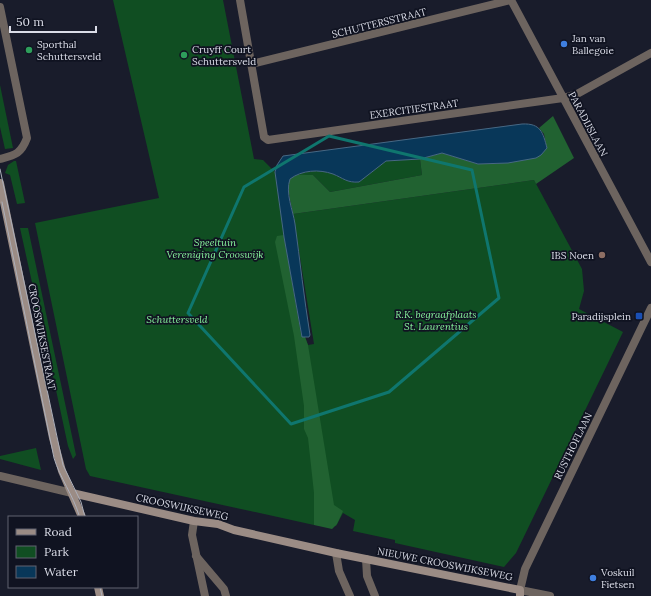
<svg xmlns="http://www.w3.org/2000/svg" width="651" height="596" font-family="Lora,serif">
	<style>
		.green { fill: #104e22 }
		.forest { fill: #216231 }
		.water { fill: #083759; stroke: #476884 }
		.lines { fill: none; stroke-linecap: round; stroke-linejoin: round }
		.street { stroke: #6d645f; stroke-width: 8 }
		.secondary { stroke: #9b8c85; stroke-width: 8 }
		.tram { stroke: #acafba; stroke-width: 1 }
		.marked { fill: none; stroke: #0f766e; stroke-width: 3; stroke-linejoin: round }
		.shop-dot { fill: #3f7fe0; stroke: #101321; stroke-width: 1.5 }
		.leisure-dot { fill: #2e9e5b; stroke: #101321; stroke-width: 1.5 }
		.education-dot { fill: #8d6e63; stroke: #101321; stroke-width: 1.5 }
		.transit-dot { fill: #1a4fb4; stroke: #101321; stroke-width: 1.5 }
		.labels { text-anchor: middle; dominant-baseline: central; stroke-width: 3.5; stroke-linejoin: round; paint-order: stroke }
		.street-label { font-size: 10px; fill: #dadce7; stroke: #101321 }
		.poi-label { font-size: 10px; fill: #dadce7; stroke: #101321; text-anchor: start }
		.park-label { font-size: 10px; font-style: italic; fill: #88f59d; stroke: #101321 }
	</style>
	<rect width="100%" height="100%" fill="#191c2b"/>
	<g class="green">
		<path d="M113,0h110l31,159 9,1 12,12 9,63 18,102h3l3,8 6,-1 -21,-130 241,-34 48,89 2,22 -5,18 44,23 -107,221 -12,14 -109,-24v-3l-42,-9 2,-11 -12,-7 -7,13 -22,-1 -224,-49 -4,-7 -51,-246 124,-25z"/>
		<path d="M0,85l13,63 -8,1 -5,-22z"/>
		<path d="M420,159l2,16 -92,17 -17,-17 -19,1c13,-5 26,-7 39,-2 9,4 16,9 26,8l27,-21z"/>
		<path d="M14,161h2l9,42 -8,1 -7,-29 -5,-2 3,-8z"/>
		<path d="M20,228h8l48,227 -3,4 -5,-13 -21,-98 -8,-22 -4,-19 2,-2z"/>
		<path d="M36,448l5,22 -41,-11v-3z"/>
	</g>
	<g class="forest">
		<path d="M553,116l21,42 -38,26 -2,-4 -241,34c-1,-8 -10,-34 1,-38 5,-2 13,-1 19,-1l17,17 92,-17 -2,-16 22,-6 36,11h18l50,-19 -2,-11 -5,-6z"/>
		<path d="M284,235l17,100 4,2 3,8 26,160 9,6 -6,13 -5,5 -18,-4v-32l-6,-55 -4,-9v-23l-10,-70 -19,-94 2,-6z"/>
	</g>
	<path class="water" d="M522,124c19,-1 21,9 25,24l-6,7 -5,3 -28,5 -30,1 -36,-11 -22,6 -34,2 -27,21c-12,1 -16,-4 -26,-8 -14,-5 -31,-4 -43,5 -5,14 3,31 5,45 5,37 9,74 15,111l-1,2h-7l-18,-100 -9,-65 2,-7 6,-9z"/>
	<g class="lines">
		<g class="street">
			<path d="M240,0l24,137 4,3 295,-42 14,-4 74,-41"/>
			<path d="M511,0l140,262"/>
			<path d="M0,7l27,131c-6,16 -12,17 -27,21"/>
			<path d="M251,64l260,-64"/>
			<path d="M0,476l72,17"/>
			<path d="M194,521l-2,14 13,61"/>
			<path d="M336,553l3,18 11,25"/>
			<path d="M196,556l28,33 2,7"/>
			<path d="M366,559l1,17 8,20"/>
			<path d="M550,596l-30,-6 5,-21 126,-261"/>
		</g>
		<g class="secondary">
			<path d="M0,183l53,255 9,33 20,46"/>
			<path d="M72,493l122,28 24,3 16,6 102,23 184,37v6"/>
			<path d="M98,587l2,9"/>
		</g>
		<g class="tram">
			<path d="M0,169l63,296 18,37 4,15"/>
			<path d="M2,202l52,256c6,20 19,37 25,57"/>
			<path d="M100,587l2,9"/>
		</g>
	</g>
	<path class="marked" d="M329,136l143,34 27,128 -110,94 -98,32 -103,-111 56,-126z"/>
	<g class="shop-dot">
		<circle cx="564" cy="44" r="4"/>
		<circle cx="593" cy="578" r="4"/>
	</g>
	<g class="leisure-dot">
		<circle cx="29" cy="50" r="4"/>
		<circle cx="184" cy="55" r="4"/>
	</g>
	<circle class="education-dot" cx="602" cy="255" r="4"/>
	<rect class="transit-dot" x="635" y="312" width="8" height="8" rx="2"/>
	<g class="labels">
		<g class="street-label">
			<text transform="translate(379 23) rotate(-14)">SCHUTTERSSTRAAT</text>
			<text transform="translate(414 109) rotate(-8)">EXERCITIESTRAAT</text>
			<text transform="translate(588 124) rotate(62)">PARADIJSLAAN</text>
			<text transform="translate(42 337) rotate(79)">CROOSWIJKSESTRAAT</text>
			<text transform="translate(573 446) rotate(-64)">RUSTHOFLAAN</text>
			<text transform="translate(182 507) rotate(12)">CROOSWIJKSEWEG</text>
			<text transform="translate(445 564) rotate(11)">NIEUWE CROOSWIJKSEWEG</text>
		</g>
		<g class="poi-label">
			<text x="572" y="38">Jan van<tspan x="572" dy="12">Ballegoie</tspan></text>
			<text x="37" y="44">Sporthal<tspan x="37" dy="12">Schuttersveld</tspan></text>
			<text x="192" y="49">Cruyff Court<tspan x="192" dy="12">Schuttersveld</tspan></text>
			<text x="594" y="255" text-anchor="end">IBS Noen</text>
			<text x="631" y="316" text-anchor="end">Paradijsplein</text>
			<text x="601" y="572">Voskuil<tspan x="601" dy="12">Fietsen</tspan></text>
		</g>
		<g class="park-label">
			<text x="215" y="242">Speeltuin<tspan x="215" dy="12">Vereniging Crooswijk</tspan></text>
			<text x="436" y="314">R.K. begraafplaats<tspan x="436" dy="12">St. Laurentius</tspan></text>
			<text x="177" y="319">Schuttersveld</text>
		</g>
	</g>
	<rect x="8" y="516" width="130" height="72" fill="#101321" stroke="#616370"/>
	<rect x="16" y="529" width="20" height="6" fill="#9b8c85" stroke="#616370"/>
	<text x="44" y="536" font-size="12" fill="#dadce7">Road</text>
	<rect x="16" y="546" width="20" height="12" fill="#104e22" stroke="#616370"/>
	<text x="44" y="556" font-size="12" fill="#dadce7">Park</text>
	<rect x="16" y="566" width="20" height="12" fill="#083759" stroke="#616370"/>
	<text x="44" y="576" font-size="12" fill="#dadce7">Water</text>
	<path d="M10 26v6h86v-6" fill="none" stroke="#dadce7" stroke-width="2"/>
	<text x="16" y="26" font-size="12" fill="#dadce7" stroke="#101321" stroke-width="3" paint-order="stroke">50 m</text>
</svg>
